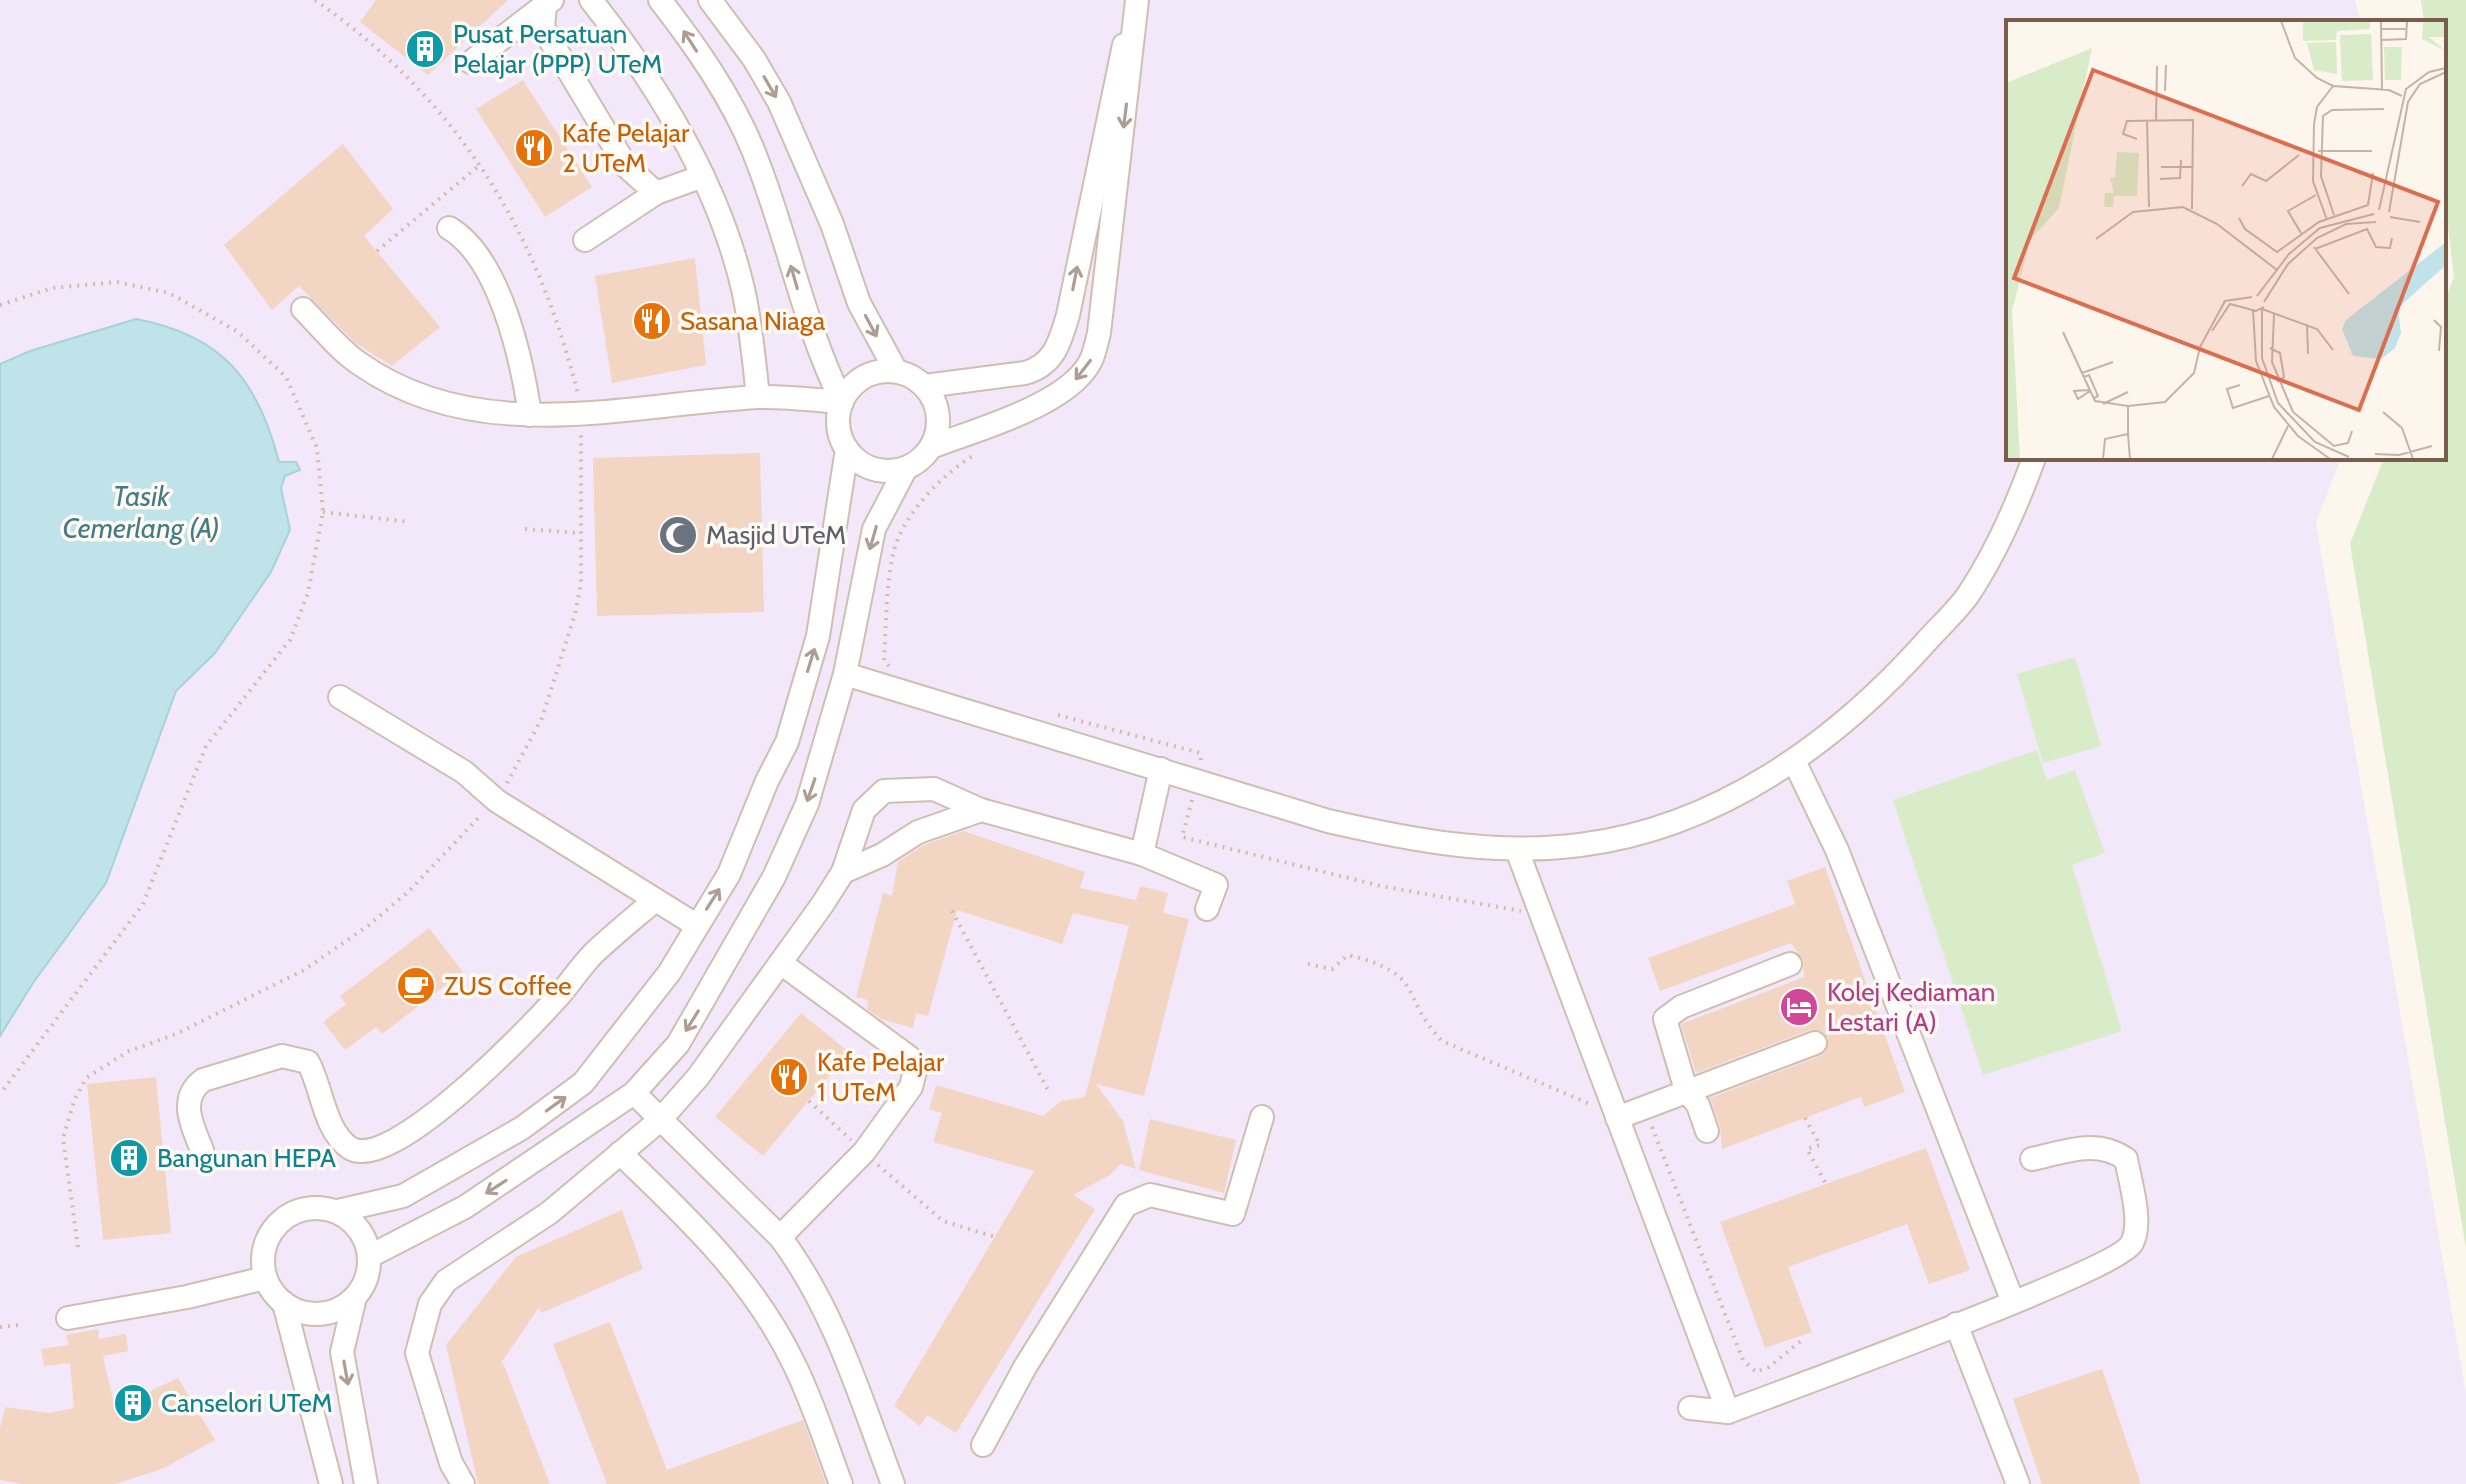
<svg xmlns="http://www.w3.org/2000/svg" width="2466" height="1484" font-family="Cabin,sans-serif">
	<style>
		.education { fill: #f3e8fa }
		.green { fill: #d8ecc9 }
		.water { fill: #bfe3e8; stroke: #a5d3da; stroke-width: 2 }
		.building { fill: #f3d5c3 }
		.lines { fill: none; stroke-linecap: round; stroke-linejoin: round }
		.minor-casing { stroke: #d1beb0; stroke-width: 26 }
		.path { stroke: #d9b8a5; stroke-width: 4; stroke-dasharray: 2 6; stroke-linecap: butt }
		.minor { stroke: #fff; stroke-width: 22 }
		.oneway { stroke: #af9d94 }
		.labels { text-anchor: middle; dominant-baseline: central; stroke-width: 7; stroke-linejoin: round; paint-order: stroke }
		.culture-label { font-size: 26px; fill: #0d838f; stroke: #fffaf3; text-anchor: start }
		.food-label { font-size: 26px; fill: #c56008; stroke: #fffaf3; text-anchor: start }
		.worship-label { font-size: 26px; fill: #5b616d; stroke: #fffaf3; text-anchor: start }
		.hotel-label { font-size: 26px; fill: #b23c85; stroke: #fffaf3; text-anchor: start }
		.water-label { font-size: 28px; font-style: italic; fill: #437c86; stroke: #fffaf3 }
		.inset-road { fill: none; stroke: #c5b3a7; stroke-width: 2 }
		.view { fill: #dc6d51; fill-opacity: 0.15; stroke: #dc6d51; stroke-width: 4 }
		.inset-edge { fill: none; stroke: #7a5c4d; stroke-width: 4 }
	</style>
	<rect width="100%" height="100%" fill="#fdf6ec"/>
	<path class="education" d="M0,0h2355l6,22h-353v436h333l-25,65 150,871v90h-2466z"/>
	<g class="green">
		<path d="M2421,0h45v1249l-116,-705 34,-86h60v-155l10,-26 -10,-83v-172h-20z"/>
		<path d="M2075,657l26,89 -58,17 -26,-89z"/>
		<path d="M2037,750l10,30 28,-10 30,83 -33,12 50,166 -139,44 -90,-275z"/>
	</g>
	<path class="water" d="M136,319c86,16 122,61 143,143h17l4,8 -15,6 -4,12 9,42 -19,42 -56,81 -39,38 -70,192 -73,100 -33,53v-672l30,-13z"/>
	<g class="building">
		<path d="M376,0h132l-80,75 -68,-53z"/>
		<path d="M523,80l69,107 -47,30 -69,-108z"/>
		<path d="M343,144l50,65 -29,27 76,91 -48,39 -38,-24 -55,-56 -27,24 -48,-65z"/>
		<path d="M695,258l11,107 -94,18 -17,-107z"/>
		<path d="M760,453l4,159 -167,4 -4,-158z"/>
		<path d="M963,831l122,41 -5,16 56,12 4,-14 28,7 -5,20 26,6 -45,177 -48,-12 27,37 13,48 -16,-5 -10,11 -37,20 22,14 -139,224 -29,-18 -7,11 -26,-20 140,-235 -101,-29 9,-29 -13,-4 7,-24 107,31 18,-15 24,-4 44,-171 -56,-13 -11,31 -105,-34 -29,106 -12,-3 -3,15 -32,-9 -14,-10 1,-9 -12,-3 27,-104 9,3 6,-34 26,-17z"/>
		<path d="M1825,867l80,225 -41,15 -3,-10 -139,52 -2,-23 -10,-28 110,-42 6,-5 2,-12 -5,-7 -13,-2 -114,43 -15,-49 123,-47 -1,-17 -12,-17 -131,48 -12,-33 147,-54 -8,-23z"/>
		<path d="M429,928l34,44 -81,62 -6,-7 -31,23 -22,-28 23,-18 -6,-8z"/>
		<path d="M801,1013l48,39 -86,104 -48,-39z"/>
		<path d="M156,1077l15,156 -68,7 -16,-156z"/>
		<path d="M1150,1119l86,21 -12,53 -85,-23z"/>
		<path d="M1926,1148l44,122 -41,14 -22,-60 -119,43 24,65 -47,16 -45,-126z"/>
		<path d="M622,1210l21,59 -102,44 -2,-6 -39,58 3,-2 47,121h-72l-32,-139 70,-88z"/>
		<path d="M610,1322l57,148 136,-50 23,64h-219l-54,-140z"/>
		<path d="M99,1329l-1,10 28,-5 2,17 -25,5 10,44 25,-3 40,-19 37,62 -53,29 -47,15h-93l-22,-4v-52l5,-21 44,6 25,-5 -4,-45 -26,3 -3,-17 28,-4 -3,-10z"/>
		<path d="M2102,1369l39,115h-99l-29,-85z"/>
	</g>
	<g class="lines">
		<defs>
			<g id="minor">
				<path d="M552,0l-7,5 -2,23 83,138 30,27 47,-17"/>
				<path d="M591,0c67,85 127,182 152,289 8,35 11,72 15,108"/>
				<path d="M710,0l44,59 25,43 53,122 27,79 37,68"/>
				<path d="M471,62l74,-57"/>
				<path d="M449,228c51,30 73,132 81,187"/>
				<path d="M585,240l71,-47"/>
				<path d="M303,309c18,18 36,41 57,55 119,83 264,41 397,33 28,-1 57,3 85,5 -40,-81 -55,-169 -89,-252 -22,-54 -58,-105 -93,-150"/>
				<circle cx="888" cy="421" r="50"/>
				<path d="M925,386l100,-13c29,-8 35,-31 43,-58l56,-270"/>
				<path d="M931,447c44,-17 142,-43 161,-89 3,-8 5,-17 7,-25l38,-333"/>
				<path d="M845,674l483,147c83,19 166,35 252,24 137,-17 254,-101 344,-201 14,-16 32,-32 44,-49 28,-42 49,-90 66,-137"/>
				<path d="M340,697l124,75 33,29 199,124"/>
				<path d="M1794,761l43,89 176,452"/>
				<path d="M1517,850l211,562c52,-20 390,-142 404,-169 11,-21 -2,-62 -6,-84 -30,-21 -61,-7 -94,0"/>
				<path d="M1142,854l19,-85"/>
				<path d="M843,872l39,-17 36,-23 63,-22"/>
				<path d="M634,1093l146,144c55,73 81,163 113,247"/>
				<path d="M1617,1118l198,-75"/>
				<path d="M1707,1131l-9,-26 -12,-15 -21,-71 16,-12 109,-43"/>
				<path d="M202,1150c-10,-25 -24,-51 1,-70l79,-24 26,6c14,25 16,69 42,86 40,26 178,-118 205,-148 14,-15 25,-33 39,-47 19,-18 40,-35 60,-52"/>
				<path d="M620,1153c67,64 134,127 174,211 19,38 32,80 47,120"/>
				<circle cx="316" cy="1261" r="53"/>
				<path d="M338,1211l65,-15 119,-68 61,-45 86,-110 60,-99 38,-93 20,-39 31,-106 29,-187"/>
				<path d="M780,1237l84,-85 47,-65 4,-16 -6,-14 -127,-93"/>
				<path d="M370,1256l95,-49 169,-114 44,-49 96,-167 33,-73 38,-130 29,-145 32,-61"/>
				<path d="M355,1297l-13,55 24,132"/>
				<path d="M284,1303l47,181"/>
				<path d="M68,1318l119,-21 78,-19"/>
				<path d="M1956,1324l62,160"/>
				<path d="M1690,1408l38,4"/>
				<path d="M983,1445l42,-78 101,-162 24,-10 83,19 29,-97"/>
				<path d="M463,1484l-12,-21 -34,-110 13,-49 16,-23 103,-68 111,-93 38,-43 124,-172 21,-33 21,-62 20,-19 50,-2 47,21 161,44 74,31 -9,24"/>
			</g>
		</defs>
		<use href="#minor" class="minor-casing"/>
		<g class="path">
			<path d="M315,0c141,99 221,227 263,394"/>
			<path d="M377,251l104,-87"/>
			<path d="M0,305l52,-17 65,-6 52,11 69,39 48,45 31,71 6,64 -15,81 -18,47 -84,106 -63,158 -143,190"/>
			<path d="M323,512l87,10"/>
			<path d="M525,529l53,4"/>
			<path d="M889,666l-5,-5c2,-34 2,-74 9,-107 9,-39 50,-81 83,-100"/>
			<path d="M1058,715l142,38 1,7"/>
			<path d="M507,783l35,-65 33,-104 6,-31v-149"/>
			<path d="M1192,800l-10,37 199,49 140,25"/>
			<path d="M952,911l96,179"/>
			<path d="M1308,964l24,5 16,-14c79,19 50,40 94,86l148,63"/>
			<path d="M809,1101l42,39"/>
			<path d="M1805,1118l15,27 -13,4 19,35"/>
			<path d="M1652,1127l91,233 13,12 13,-5 32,-26"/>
			<path d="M878,1165l65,56 52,16"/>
			<path d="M78,1247l-15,-109 11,-37 12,-23 43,-27 47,-17 128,-64 65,-45 39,-33 74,-78"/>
			<path d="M0,1327l18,-2"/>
		</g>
		<use href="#minor" class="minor"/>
	</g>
	<defs><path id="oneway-shaft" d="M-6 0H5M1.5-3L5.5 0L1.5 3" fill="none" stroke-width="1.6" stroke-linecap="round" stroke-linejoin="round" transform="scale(2)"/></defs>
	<g class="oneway">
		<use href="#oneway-shaft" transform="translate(690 41) rotate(-123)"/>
		<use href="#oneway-shaft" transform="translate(770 87) rotate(60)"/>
		<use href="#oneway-shaft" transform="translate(1125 116) rotate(97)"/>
		<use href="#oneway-shaft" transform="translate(794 277) rotate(-106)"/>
		<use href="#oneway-shaft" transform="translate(1075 278) rotate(-79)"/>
		<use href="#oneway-shaft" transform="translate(871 326) rotate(62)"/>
		<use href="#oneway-shaft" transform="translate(1083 370) rotate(128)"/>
		<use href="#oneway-shaft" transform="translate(873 538) rotate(106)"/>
		<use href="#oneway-shaft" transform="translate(811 660) rotate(-73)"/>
		<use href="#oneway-shaft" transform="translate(811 790) rotate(109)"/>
		<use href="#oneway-shaft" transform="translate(713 899) rotate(-57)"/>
		<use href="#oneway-shaft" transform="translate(692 1021) rotate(122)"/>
		<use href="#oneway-shaft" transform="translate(556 1104) rotate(-36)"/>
		<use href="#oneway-shaft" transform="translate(496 1187) rotate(147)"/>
		<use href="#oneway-shaft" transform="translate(346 1373) rotate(80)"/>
	</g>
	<defs>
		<symbol id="building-disc" viewBox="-11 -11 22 22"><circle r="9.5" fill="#0f9aa8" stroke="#fffaf3"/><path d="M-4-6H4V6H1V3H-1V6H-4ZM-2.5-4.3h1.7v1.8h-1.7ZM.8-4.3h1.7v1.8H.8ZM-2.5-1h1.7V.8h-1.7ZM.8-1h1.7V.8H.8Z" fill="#fff"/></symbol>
		<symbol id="restaurant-disc" viewBox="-11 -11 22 22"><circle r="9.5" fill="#e8710a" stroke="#fffaf3"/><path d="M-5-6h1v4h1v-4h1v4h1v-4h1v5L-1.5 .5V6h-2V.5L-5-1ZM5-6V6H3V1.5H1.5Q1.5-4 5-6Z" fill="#fff"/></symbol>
		<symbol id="mosque-disc" viewBox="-11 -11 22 22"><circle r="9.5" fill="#6b7280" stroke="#fffaf3"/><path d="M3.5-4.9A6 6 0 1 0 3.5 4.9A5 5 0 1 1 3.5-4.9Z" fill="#fff"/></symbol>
		<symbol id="cafe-disc" viewBox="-11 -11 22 22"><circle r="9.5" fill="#e8710a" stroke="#fffaf3"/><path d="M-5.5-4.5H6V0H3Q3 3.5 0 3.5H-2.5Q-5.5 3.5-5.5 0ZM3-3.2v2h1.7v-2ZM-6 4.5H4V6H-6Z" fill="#fff"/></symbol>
		<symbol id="hotel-disc" viewBox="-11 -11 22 22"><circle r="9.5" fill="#d1479c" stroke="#fffaf3"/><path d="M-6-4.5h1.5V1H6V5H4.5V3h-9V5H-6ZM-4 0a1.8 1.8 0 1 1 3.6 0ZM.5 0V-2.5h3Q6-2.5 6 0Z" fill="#fff"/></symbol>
	</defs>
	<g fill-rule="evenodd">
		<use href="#building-disc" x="403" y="27" width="44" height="44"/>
		<use href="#restaurant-disc" x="512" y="126" width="44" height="44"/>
		<use href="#restaurant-disc" x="630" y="299" width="44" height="44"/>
		<use href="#mosque-disc" x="656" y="513" width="44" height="44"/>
		<use href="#cafe-disc" x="394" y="964" width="44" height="44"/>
		<use href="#hotel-disc" x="1777" y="985" width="44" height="44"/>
		<use href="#restaurant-disc" x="767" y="1055" width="44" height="44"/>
		<use href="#building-disc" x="107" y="1136" width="44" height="44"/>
		<use href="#building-disc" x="111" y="1381" width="44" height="44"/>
	</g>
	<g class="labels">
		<g class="culture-label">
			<text x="453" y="34">Pusat Persatuan<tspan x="453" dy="30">Pelajar (PPP) UTeM</tspan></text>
			<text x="157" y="1158">Bangunan HEPA</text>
			<text x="161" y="1403">Canselori UTeM</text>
		</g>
		<g class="food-label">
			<text x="562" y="133">Kafe Pelajar<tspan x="562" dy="30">2 UTeM</tspan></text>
			<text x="680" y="321">Sasana Niaga</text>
			<text x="444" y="986">ZUS Coffee</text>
			<text x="817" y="1062">Kafe Pelajar<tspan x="817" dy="30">1 UTeM</tspan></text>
		</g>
		<g class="worship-label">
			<text x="706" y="535">Masjid UTeM</text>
		</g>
		<g class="hotel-label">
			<text x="1827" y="992">Kolej Kediaman<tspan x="1827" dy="30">Lestari (A)</tspan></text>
		</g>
		<g class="water-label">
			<text x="141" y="496">Tasik<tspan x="141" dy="32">Cemerlang (A)</tspan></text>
		</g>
	</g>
	<g transform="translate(2006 20)">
		<rect width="440" height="440" fill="#fdf6ec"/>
		<path d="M297,1h67v8l-33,2 -1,9 -33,1zM417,1h23v16h-17l17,14 -24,-12zM365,14l2,46 -31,1 -2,-46zM330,22l1,32 -23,-4 -7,-27zM378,27h18l-1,33h-16zM86,28l-33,160 -29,32 -18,71 8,148h-14v-376zM111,132l22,1 -2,43h-23l-1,11h-9l1,-14h9l-4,-15 5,-1z" fill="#d8ecc9"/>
		<path d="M440,222v23l-48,43 3,25 -6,15 -14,11 -28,-3 -11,-27 4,-9z" fill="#bfe3e8"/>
		<path class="inset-road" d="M275,1l14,37 22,20 16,8 56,4 13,6M375,1l1,69M375,9h26M376,20l24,-1 1,-18M159,71l1,-26M141,100l2,87M150,100l1,-54M131,119l-14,-5 4,-13 66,-1 -1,89M312,131h54M155,147h32M154,159l20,-1 1,-18M236,166l9,-12 15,7 33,-26M373,190l27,-121 23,-17 17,-4M383,192l19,-110 12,-18 26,-12M328,195l-13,-39 2,-60 9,-6 52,-1M384,197l30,5M233,198l6,11 32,23 42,-30 49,-17 5,-32M321,200l-14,-39 1,-57 3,-17 16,-21M295,213l-13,-22 28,-16M90,219l37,-27 50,-5 34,17 60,46M308,227l35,47M309,229l52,-20 9,18 14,1 2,-10M251,276l32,-42 31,-26 54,-14M258,282l24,-38 29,-26 29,-14 30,-2M247,290l3,51 18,46 24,29 32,23M268,294l-2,48 21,50 41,34 14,-3 4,-12M428,300l7,7 -2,24M301,304l1,30M206,311l18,-27 26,7 8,-4M57,312l32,69 33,5 37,-4 29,-29 6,-26 25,-46 27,-4M264,328l10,5 4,24 -7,5M327,330l-16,-21 -55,-20v49l16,45 37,39 34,15M76,353l31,-11M78,357l5,-2 9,21 -4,2M234,365l-13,4 6,19 36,-12M83,370l-15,1 4,8 12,-8M97,384l25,-12M377,392l19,16 11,31M122,414l2,25M369,434l24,1 33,-9M97,439l2,-20 23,-5v-28M266,439l16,-33"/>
		<path class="view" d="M87,50l345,132 -79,208 -345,-132z"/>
		<rect width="440" height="440" class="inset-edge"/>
	</g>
</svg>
